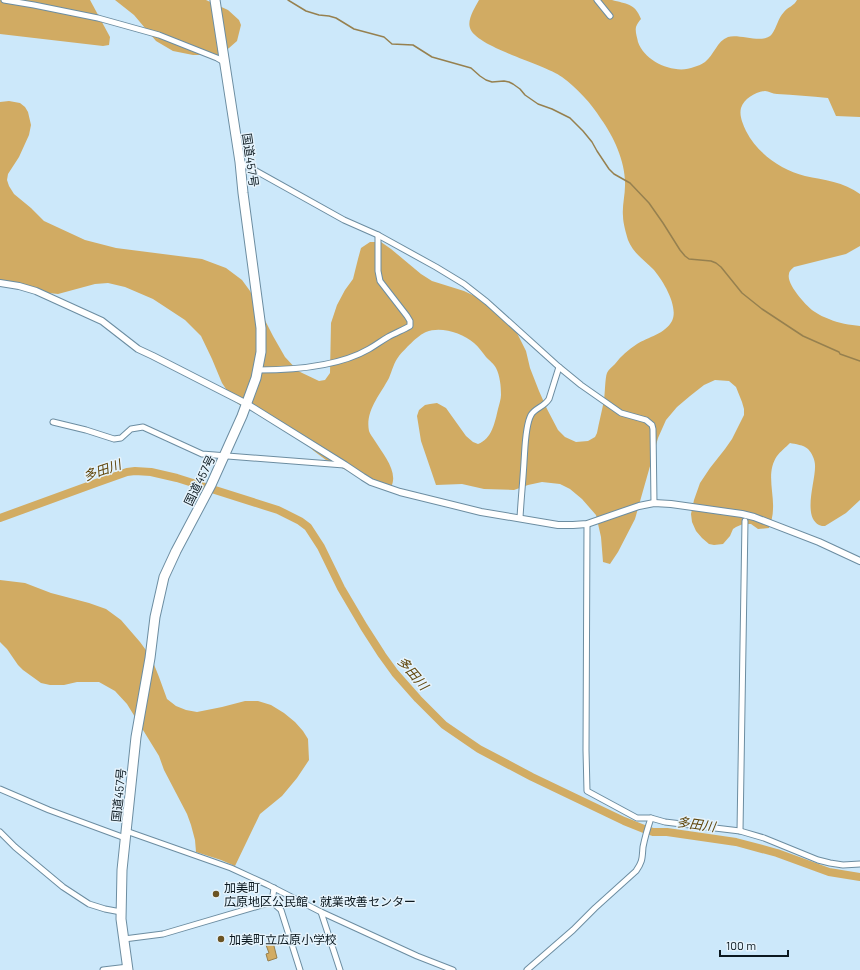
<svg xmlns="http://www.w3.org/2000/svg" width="860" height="970" font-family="Barlow,'Noto Sans JP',sans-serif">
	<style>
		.forest { fill: #d1ab63 }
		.water { fill: #d2ac63; stroke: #96804f }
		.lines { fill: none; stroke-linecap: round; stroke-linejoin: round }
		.stream { stroke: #96804f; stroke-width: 1.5 }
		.river { stroke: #d2ac63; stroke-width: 8 }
		.minor-casing { stroke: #6c8da1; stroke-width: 7 }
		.tertiary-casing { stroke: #6c8da1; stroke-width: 8 }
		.trunk-casing { stroke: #6c8da1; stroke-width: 11 }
		.minor { stroke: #fff; stroke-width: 5 }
		.tertiary { stroke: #fff; stroke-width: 6 }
		.trunk { stroke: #fff; stroke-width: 9 }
		.poi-dot { fill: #6b5323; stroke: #e5f3fc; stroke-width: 1.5 }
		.labels { text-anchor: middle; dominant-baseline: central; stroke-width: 3; stroke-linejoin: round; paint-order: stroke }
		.street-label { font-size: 12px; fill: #0b181f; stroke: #e5f3fc }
		.poi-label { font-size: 12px; fill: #0b181f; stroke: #e5f3fc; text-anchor: start }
		.water-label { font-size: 13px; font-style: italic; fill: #5f450a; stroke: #e5f3fc }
	</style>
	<rect width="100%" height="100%" fill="#cce8fa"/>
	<g class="forest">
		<path d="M0,0h90l20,37 -1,8 -6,1 -103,-12z"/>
		<path d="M115,0h91l22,10 11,10 2,5 -4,16 -8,7 -9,7h-27l-20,-4 -17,-10 -22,-26z"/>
		<path d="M479,0h133c14,4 23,3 29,19 -2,2 -4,5 -5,8 -1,5 1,10 2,15 7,20 37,33 56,25 4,-1 8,-3 11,-5 9,-7 12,-21 23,-25 11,-4 36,8 44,-3 5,-7 6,-16 12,-22 4,-5 10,-6 13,-12h63v117l-24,-1 -8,-18c-17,-2 -34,-3 -51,-4 -5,0 -8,-3 -12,-3 -10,1 -21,8 -24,17 -2,8 2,16 5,23 12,23 35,39 59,45 19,4 39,6 55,18v52l-14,8 -52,13c-2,2 -5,4 -5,7 -3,10 18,33 26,38 4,3 9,5 14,7 9,4 21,6 31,7v174l-14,13 -21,13c-2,0 -4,0 -6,-1 -17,-9 -3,-45 -4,-60 0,-5 -3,-12 -7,-16 -4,-4 -13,-5 -18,-6 -4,4 -10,9 -13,13 -11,16 -3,36 -4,53 0,7 -2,13 -4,19l-11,1 -7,-5h-8l-7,3 -3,2 -3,7 -7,8 -9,1 -5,-1 -7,-6 -6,-7 -4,-9 -1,-8 3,-14 6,-17 10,-15 15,-19 7,-10 12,-24v-6l-2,-7 -6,-15 -7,-6 -14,-1 -11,5 -14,11 -13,11 -11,13 -8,18 -23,81 -17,33 -8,12 -7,-2 -2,-25 -5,-22 -14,-16 -12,-10 -10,-5 -18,-2 -14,3 -14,5 -30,-1 -22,-5 -26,1 -15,-44 -4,-25 2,-6 6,-5 5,-1 7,-1 9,5 20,28 7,6 5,2c14,-5 17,-22 20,-35 1,-4 3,-10 3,-14 0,-9 -1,-19 -5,-27 -2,-4 -7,-8 -10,-11 -4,-5 -7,-10 -12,-14 -12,-10 -33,-17 -48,-11 -8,3 -22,18 -27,24 -5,6 -7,15 -10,22 -9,17 -24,33 -20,53 1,3 4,7 6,10 8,13 24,31 16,46l-19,-4 -46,-23 -12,-9 -16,-15 -39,-23 -15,-5 -10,-7 -12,-18 -10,-24 -11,-23 -16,-16 -32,-21 -28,-12 -17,-4 -13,1 -37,10 -37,-4 -21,-7v-181l9,-1 11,2 5,4 3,5 3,13 -2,10 -10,22 -11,17 -1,6 2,6 5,8 17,14 13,13 41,19 31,8 86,11 24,9 16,12 8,11 23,45 12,21 13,14 21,10 6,-1 5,-7 1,-50 6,-18 8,-15 8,-11 5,-20 3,-11 9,-6h11l10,7 30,25 11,7 32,10 19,9 27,22 8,13 8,16 4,17 9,23 8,18 11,21 7,7 11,5 12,-1 7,-4 2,-4c2,-11 5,-22 7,-33 1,-6 1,-22 3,-27 1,-3 5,-6 8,-9 6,-8 13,-14 22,-20 11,-7 28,-10 35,-23 7,-14 -9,-41 -19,-52 -9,-9 -20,-16 -25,-29 -2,-7 -5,-17 -5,-24 -1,-9 2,-21 2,-30 1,-23 -11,-49 -24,-67 -10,-16 -24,-31 -39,-42 -18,-13 -86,-30 -92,-49 -3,-8 5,-21 9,-28z"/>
		<path d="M0,580l25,3 26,10 38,10 17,6 15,11 19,22 11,15 8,20 8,22 9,7 10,4 11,2 25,-5 23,-6h13l13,4 13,8 11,9 8,9 5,8 1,21 -12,18 -15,18 -22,18 -25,52 -14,-6 -25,-8 -1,-12 -4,-15 -4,-11 -23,-44 -5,-14 -32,-52 -12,-13 -16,-9h-22l-13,3h-14l-9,-2 -18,-13 -5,-5 -11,-16 -7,-7z"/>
	</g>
	<path class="water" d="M273,942l4,16 -9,3 -2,-7 3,-1 -3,-8z"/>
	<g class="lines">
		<path class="stream" d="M288,0l18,11 13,4 10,1 7,2 18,11 30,8 8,7 21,1 19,12 39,11 9,8 6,4 6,2 12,-1 5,1 4,2 7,5 5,6 13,9 14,5 18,9 13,13 9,11 5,9 12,18 5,5 16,9 19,20 14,20 17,27 5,6 4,3 22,2 5,2 5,4 21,26 20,16 41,27 36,16 1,2 20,7"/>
		<path class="river" d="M0,518l96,-35 31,-11 8,-1 16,1 26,6 101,32 22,11 8,6 13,20 20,41 23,39 18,28 13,18 23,26 26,26 35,24 53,28 92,44 20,8 9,3h14l69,10 41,11 52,19 31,5"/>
		<defs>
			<g id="minor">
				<path d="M4,0l30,5 64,13 61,17 58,23 7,4"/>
				<path d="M597,0l13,16"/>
				<path d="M240,162l104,58 34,15 58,32 28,17 23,18 72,65 22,18 40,28 25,7 6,5 1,4 1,74"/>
				<path d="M258,370c35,0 80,-3 111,-21 7,-4 12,-8 19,-12 7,-4 15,-7 22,-11v-5l-3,-5 -27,-35 -2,-10v-36"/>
				<path d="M53,422l33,8 28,9 7,-1 10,-9 12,-2 59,27 142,11"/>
				<path d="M520,518c1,-19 3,-38 4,-56 1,-13 1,-36 7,-47 4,-7 13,-8 18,-16l10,-32"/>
				<path d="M587,524l-1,226 1,41 50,27h14l14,4 75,9 24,7 54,22 12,3 13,2 17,-1"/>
				<path d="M0,789l49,21 76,28"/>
				<path d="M126,831l105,37 37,17 53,27 96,44 36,14"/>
				<path d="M740,831l5,-310"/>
				<path d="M0,832l15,15 48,40 26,17 16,5 16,3"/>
				<path d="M272,902l9,8 19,60"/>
				<path d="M321,912l19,58"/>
				<path d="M124,939l39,-5 109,-32 2,-14"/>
				<path d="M103,970l25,-3"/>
				<path d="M527,970l46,-40 22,-22 41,-37c7,-10 6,-13 7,-24 2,-10 5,-20 8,-29"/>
			</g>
			<path id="tertiary" d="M0,283l19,3 17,5 66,30 36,28 15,7 94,48 98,61 18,12 8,5 29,10 81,20 77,13h15l14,-1 52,-18 15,-3 17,1 71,10 12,3 65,25 41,19"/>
			<path id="trunk" d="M128,970l-7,-51 1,-49 14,-133 14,-79 5,-41 9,-40 12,-26 35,-66 31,-69 14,-38 5,-26v-24l-18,-135 -3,-31 -25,-162"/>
		</defs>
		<use href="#minor" class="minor-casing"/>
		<use href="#tertiary" class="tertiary-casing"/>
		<use href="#trunk" class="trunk-casing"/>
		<use href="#minor" class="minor"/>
		<use href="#tertiary" class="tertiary"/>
		<use href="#trunk" class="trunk"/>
	</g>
	<g class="poi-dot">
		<circle cx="216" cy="894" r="4"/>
		<circle cx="221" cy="939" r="4"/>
	</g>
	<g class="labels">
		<g class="street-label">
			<text transform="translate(251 160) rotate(82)">国道457号</text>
			<text transform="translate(199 480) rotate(-64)">国道457号</text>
			<text transform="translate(118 795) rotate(-84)">国道457号</text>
		</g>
		<g class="poi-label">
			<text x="224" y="887">加美町<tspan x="224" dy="14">広原地区公民館・就業改善センター</tspan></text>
			<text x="229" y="939">加美町立広原小学校</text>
		</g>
		<g class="water-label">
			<text transform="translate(102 470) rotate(-19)">多田川</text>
			<text transform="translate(413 673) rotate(49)">多田川</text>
			<text transform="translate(696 824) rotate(8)">多田川</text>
		</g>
	</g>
	<path d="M720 950v6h68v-6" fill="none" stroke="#0b181f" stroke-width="2"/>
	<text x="726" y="950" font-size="12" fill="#0b181f" stroke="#e5f3fc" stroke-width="3" paint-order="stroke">100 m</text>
</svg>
